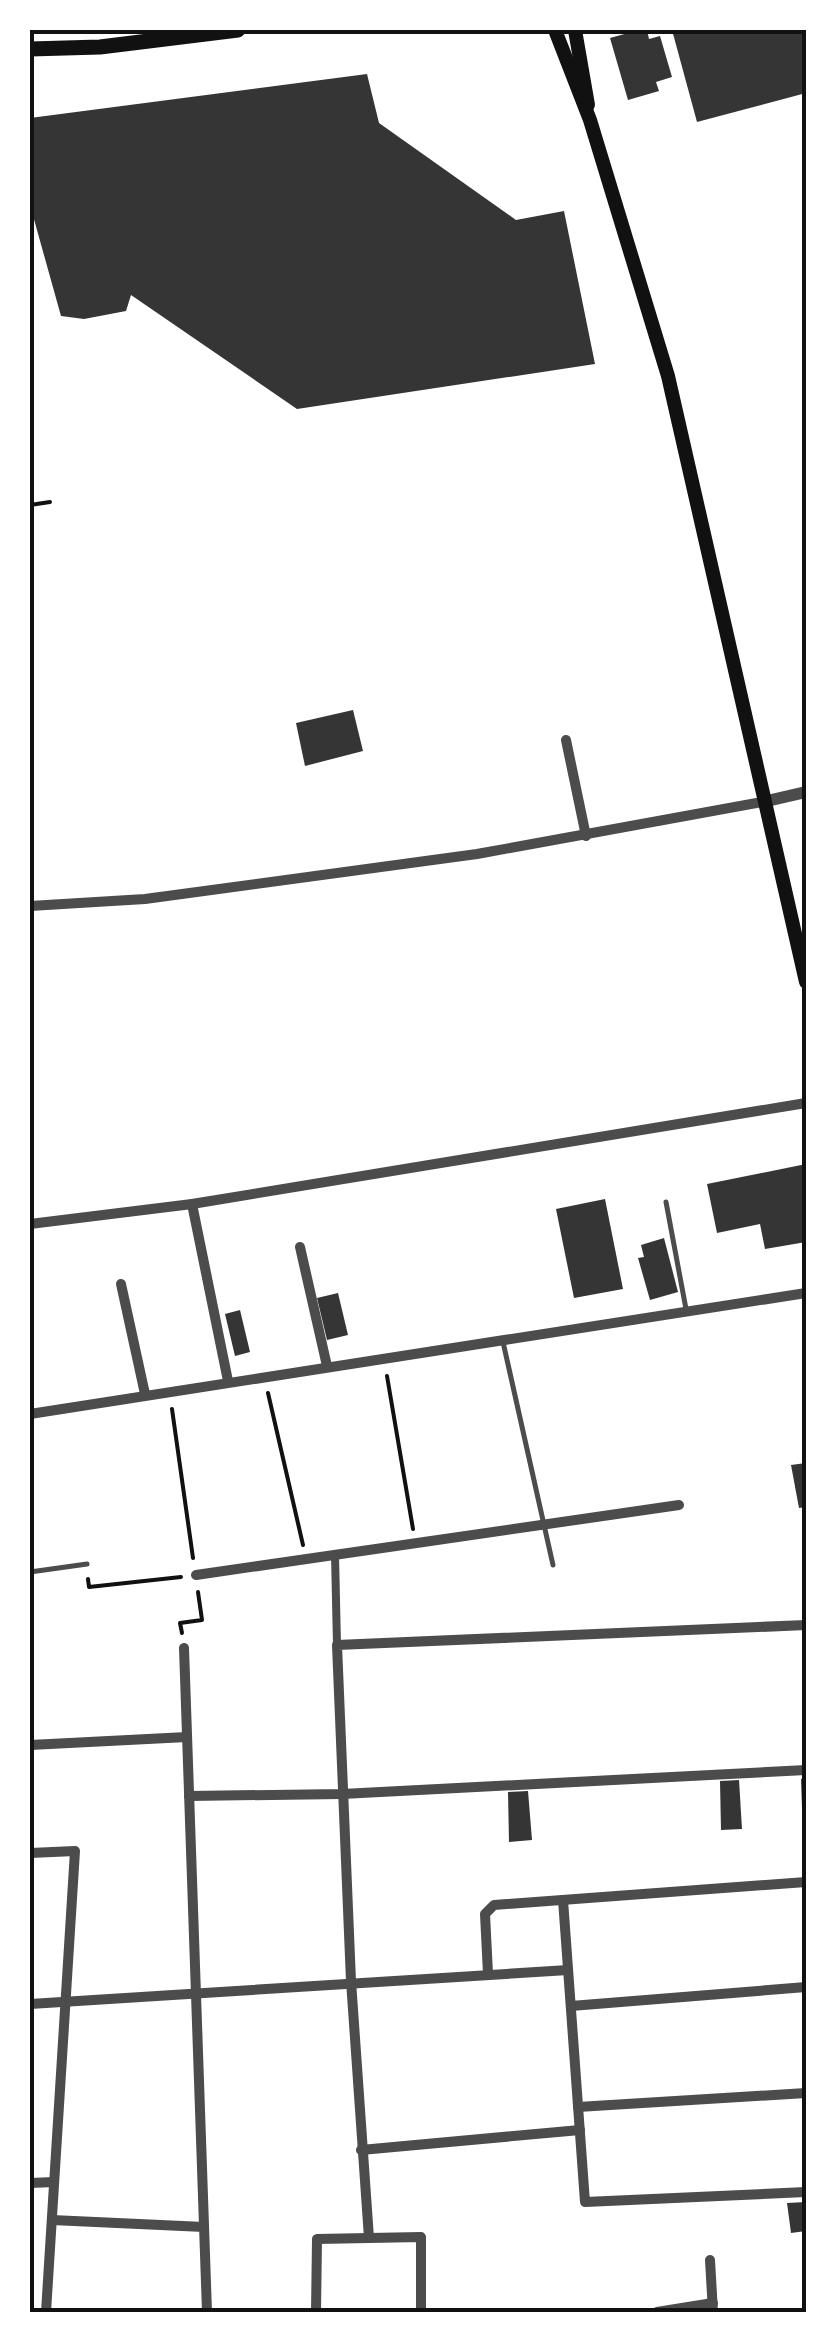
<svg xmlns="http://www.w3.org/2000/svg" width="836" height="2342" font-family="'Asap Condensed',sans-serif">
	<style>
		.building { fill: #353535 }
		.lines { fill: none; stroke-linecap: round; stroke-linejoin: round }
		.path { stroke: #111; stroke-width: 4 }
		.service { stroke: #4c4c4c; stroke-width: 5 }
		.pedestrian { stroke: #4c4c4c; stroke-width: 8 }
		.minor { stroke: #4c4c4c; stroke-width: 10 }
		.tertiary { stroke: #4c4c4c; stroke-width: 12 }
		.secondary { stroke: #111; stroke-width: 14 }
		.primary { stroke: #111; stroke-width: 15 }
		.neatline { fill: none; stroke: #111; stroke-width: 4 }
	</style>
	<rect width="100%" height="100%" fill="#fff"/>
	<g class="building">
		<path d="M639,30h8l2,9 11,-3 12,41 -16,5 3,9 -31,9 -18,-62z"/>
		<path d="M672,30h134v63l-109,29z"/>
		<path d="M367,74l12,49 137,97 48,-9 31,153 -298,45 -166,-114 -5,16 -42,8 -23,-3 -31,-111v-87z"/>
		<path d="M353,710l10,41 -58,15 -9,-43z"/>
		<path d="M806,1164v78l-41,7 -5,-25 -43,9 -10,-49z"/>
		<path d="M605,1199l18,90 -49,9 -18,-89z"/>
		<path d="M664,1238l14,54 -28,8 -12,-42 6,-1 -3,-12z"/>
		<path d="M338,1293l10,42 -21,5 -10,-42z"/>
		<path d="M240,1310l10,42 -15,4 -10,-42z"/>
		<path d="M806,1463v44l-7,1 -8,-43z"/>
		<path d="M806,1778v59h-3l-2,-58z"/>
		<path d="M739,1780l3,49 -21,1 -1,-49z"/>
		<path d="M528,1791l4,49 -23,2 -1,-50z"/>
		<path d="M806,2202v29l-15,2 -4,-30z"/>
	</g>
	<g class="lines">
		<g class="path">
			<path d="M30,505l20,-3"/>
			<path d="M387,1376l26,153"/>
			<path d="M268,1393l35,152"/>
			<path d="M172,1409l21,149"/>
			<path d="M88,1579l1,8 92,-10"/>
			<path d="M182,1633l-2,-10 22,-3 -4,-28"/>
		</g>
		<g class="service">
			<path d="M30,31l50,-1"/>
			<path d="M666,1202l20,107"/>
			<path d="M503,1342l50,223"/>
			<path d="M30,1572l57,-8"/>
		</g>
		<path class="pedestrian" d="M335,1555l2,90"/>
		<g class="minor">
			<path d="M566,740l20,96"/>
			<path d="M30,906l115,-7 332,-45 290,-53"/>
			<path d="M192,1204l36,177"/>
			<path d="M30,1224l162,-20 614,-101"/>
			<path d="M300,1247l27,119"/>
			<path d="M121,1284l24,110"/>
			<path d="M30,1414l776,-121"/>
			<path d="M196,1575l483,-70"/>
			<path d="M184,1648l23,664"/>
			<path d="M30,1745l157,-8"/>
			<path d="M189,1796l153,-2 464,-24"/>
			<path d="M30,1853l45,-2 -29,461"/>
			<path d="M563,1900l22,302 221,-10"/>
			<path d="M488,1974l-3,-60 9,-9 312,-23"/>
			<path d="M30,2004l538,-34"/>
			<path d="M571,2006l235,-19"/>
			<path d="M578,2107l228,-14"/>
			<path d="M361,2150l219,-20"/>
			<path d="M30,2183l24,-1"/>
			<path d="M52,2220l152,7"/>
			<path d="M369,2238l-18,-257 -14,-336 469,-20"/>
			<path d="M710,2260l3,52"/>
			<path d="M316,2312l1,-73 104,-2v75"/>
			<path d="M657,2312l56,-9"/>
		</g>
		<path class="tertiary" d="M767,801l39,-9"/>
		<g class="secondary">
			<path d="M555,30l35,90 78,256 138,606"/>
			<path d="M575,30l13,75"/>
		</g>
		<path class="primary" d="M30,49l70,-2 138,-17"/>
	</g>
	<rect width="836" height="2342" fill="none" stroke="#ffffff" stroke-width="65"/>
	<rect x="32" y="32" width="772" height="2278" class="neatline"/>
</svg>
